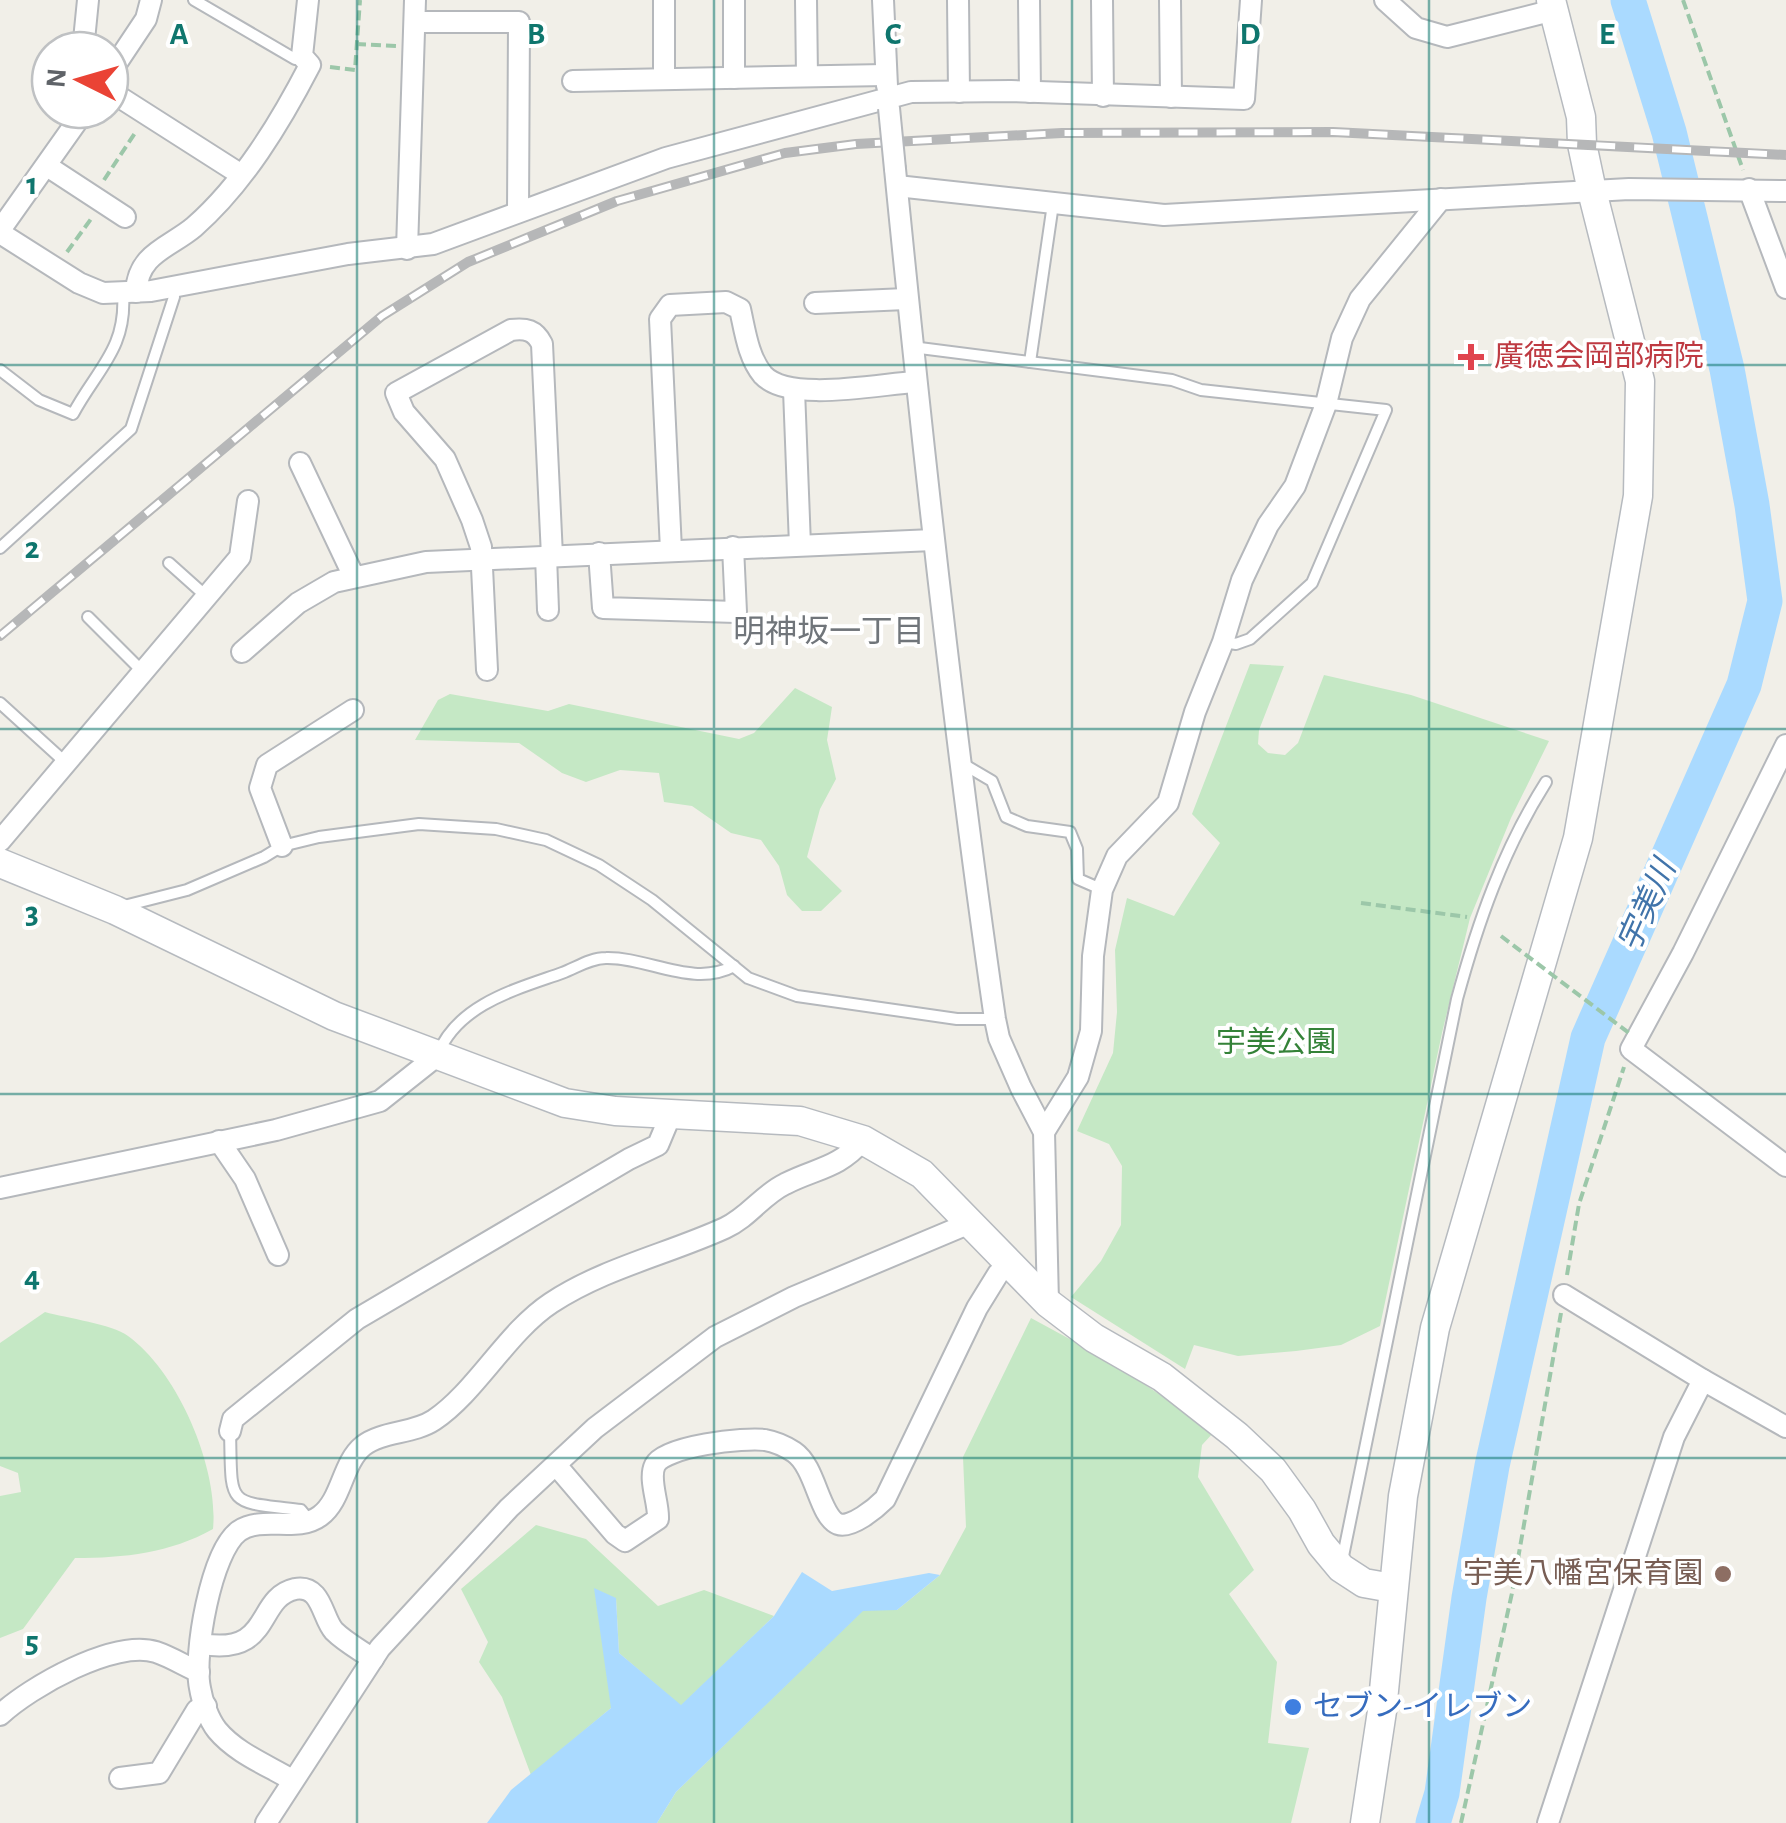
<svg xmlns="http://www.w3.org/2000/svg" width="1786" height="1823" font-family="'Alegreya Sans','Noto Sans JP',sans-serif">
	<style>
		.green { fill: #c5e8c5 }
		.water { fill: #aadaff }
		.lines { fill: none; stroke-linecap: round; stroke-linejoin: round }
		.river { stroke: #aadaff; stroke-width: 35 }
		.lane-casing { stroke: #b5b8bc; stroke-width: 14 }
		.street-casing { stroke: #b5b8bc; stroke-width: 24 }
		.secondary-casing { stroke: #b6babf; stroke-width: 31 }
		.path { stroke: #9cc7a9; stroke-width: 4; stroke-dasharray: 10 5; stroke-linecap: butt }
		.lane { stroke: #fff; stroke-width: 10 }
		.street { stroke: #fff; stroke-width: 20 }
		.secondary { stroke: #fff; stroke-width: 28 }
		.rail-casing { stroke: #b6b7b8; stroke-width: 10 }
		.rail { stroke: #fff; stroke-width: 6; stroke-dasharray: 19; stroke-linecap: butt }
		.street-bridge-casing { stroke: #b5b8bc; stroke-width: 24; stroke-linecap: butt }
		.path-bridge { stroke: #9cc7a9; stroke-width: 4; stroke-dasharray: 10 5; stroke-linecap: butt }
		.street-bridge { stroke: #fff; stroke-width: 20 }
		.grid { fill: none; stroke: #0f766e; stroke-width: 2.5; stroke-opacity: 0.55 }
		.health-dot { fill: #e0444e; stroke: #fff; stroke-width: 4 }
		.education-dot { fill: #8d6e63; stroke: #fff; stroke-width: 4 }
		.shop-dot { fill: #3f7fe0; stroke: #fff; stroke-width: 4 }
		.labels { text-anchor: middle; dominant-baseline: central; stroke-width: 8; stroke-linejoin: round; paint-order: stroke }
		.health-label { font-size: 30px; fill: #be3a42; stroke: #fff; text-anchor: start }
		.park-label { font-size: 30px; fill: #348238; stroke: #fff }
		.education-label { font-size: 30px; fill: #785e54; stroke: #fff; text-anchor: end }
		.shop-label { font-size: 30px; fill: #366cbe; stroke: #fff; text-anchor: start }
		.neighbourhood-label { font-size: 32px; fill: #70757a; stroke: #fff }
		.water-label { font-size: 32px; font-style: italic; fill: #4174aa; stroke: #fff }
		.grid-label { font-size: 32px; text-anchor: middle; font-weight: bold; fill: #0f766e; stroke: #fff; stroke-width: 8; stroke-linejoin: round; paint-order: stroke }
	</style>
	<rect width="100%" height="100%" fill="#f1efe8"/>
	<g class="green">
		<path d="M1250,664l34,2 -25,64 -1,14 10,9 17,2 13,-12 26,-68 87,20 138,46 -38,77 -41,100 -28,115 -62,293 -39,19 -45,6 -58,5 -44,-11 -9,24 -114,-72 30,-36 20,-36 1,-59 -13,-22 -32,-13 36,-78 4,-41 -2,-62 12,-52 47,18 46,-73 -28,-29z"/>
		<path d="M795,688l37,19 -5,33 9,39 -16,30 -13,48 35,34 -21,20h-19l-15,-16 -8,-29 -18,-26 -30,-7 -39,-27 -28,-4 -5,-29 -39,-3 -34,12 -24,-9 -43,-30 -104,-3 23,-40 12,-6 98,17 21,-7 170,35 15,-6z"/>
		<path d="M45,1312c21,6 67,12 83,24 50,36 91,132 85,193 -43,24 -88,29 -138,29l-52,71 -23,9v-142l21,-4 -3,-19 -18,-7v-123z"/>
		<path d="M1031,1318l81,44 102,70 -12,13 -4,32 56,93 -25,24 48,68 -9,81 41,5 -18,75h-634l19,-31 187,-182h34l43,-35 26,-48 -3,-70z"/>
		<path d="M536,1525l50,14 72,67 46,-16 70,26 -93,90 -62,-53 -3,-55 -5,110 -80,67 -29,-78 -23,-35 9,-20 -27,-53z"/>
	</g>
	<path class="water" d="M802,1572l30,19 97,-18 11,2 -43,35 -34,1 -187,181 -19,31h-170l24,-33 100,-82 -17,-120 22,10 3,55 62,52 93,-89z"/>
	<g class="lines">
		<path class="river" d="M1433,1823l9,-30 27,-195 23,-132 96,-428 156,-353 21,-84 -13,-96 -25,-136 -58,-237 -41,-132"/>
		<defs>
			<g id="lane">
				<path d="M194,0l101,59 6,-3"/>
				<path d="M912,347l260,33 29,10 185,20 -74,173 -62,56 -14,5 -12,-2"/>
				<path d="M1030,362l23,-158"/>
				<path d="M0,370l39,30 34,14c24,-45 54,-65 50,-121"/>
				<path d="M0,548l131,-119 43,-132 -1,-9"/>
				<path d="M169,563l38,34"/>
				<path d="M88,617l55,55"/>
				<path d="M0,703l66,60"/>
				<path d="M963,764l29,17 14,36 21,9 43,6 7,17 1,30 23,10"/>
				<path d="M120,907l67,-17 77,-33 18,-11 37,-9 100,-13 77,5 50,11 53,25 53,35 96,78 49,18 160,23h37"/>
				<path d="M438,1054c20,-50 79,-65 124,-81 14,-5 28,-15 44,-15 42,-1 87,30 128,8"/>
				<path d="M230,1431c2,77 -5,70 71,79l8,10"/>
				<path d="M1342,1561l115,-562c21,-77 46,-149 89,-217"/>
			</g>
			<g id="street">
				<path d="M806,0l1,76"/>
				<path d="M883,0l4,86"/>
				<path d="M958,0l1,92"/>
				<path d="M1029,0l1,92"/>
				<path d="M1102,0l1,96"/>
				<path d="M1170,0l1,97"/>
				<path d="M1385,0l31,28 31,9 107,-27"/>
				<path d="M415,22h104l-1,190"/>
				<path d="M83,50l5,-50"/>
				<path d="M110,73l36,-54 5,-19"/>
				<path d="M734,78v-78"/>
				<path d="M664,79v-79"/>
				<path d="M573,81l312,-6"/>
				<path d="M110,91l130,83"/>
				<path d="M47,166l78,51"/>
				<path d="M895,169c28,284 59,567 100,850l4,19 22,50 23,44 4,171"/>
				<path d="M897,186l267,29 465,-26 157,2"/>
				<path d="M1749,189l37,99"/>
				<path d="M0,230l85,-120"/>
				<path d="M0,233l79,50 24,10 48,-2 197,-37 85,-10 233,-86 245,-66 100,-1 233,8 7,-99"/>
				<path d="M407,249l8,-249"/>
				<path d="M136,292c2,-39 33,-44 58,-65 49,-43 86,-104 116,-162l-8,-9 6,-56"/>
				<path d="M815,303l91,-4"/>
				<path d="M794,390l6,155"/>
				<path d="M300,463l54,114"/>
				<path d="M671,550l-11,-231 10,-14 56,-3 14,7c5,22 8,48 23,66 26,28 116,9 152,7"/>
				<path d="M599,553l4,55 133,4 -3,-65"/>
				<path d="M546,556l2,54"/>
				<path d="M242,652l56,-49 36,-21 92,-20 507,-22"/>
				<path d="M487,670l-6,-123 -9,-27 -27,-61 -41,-47 -8,-19 115,-63c15,-2 24,0 31,14l10,212"/>
				<path d="M1786,745l-103,208 -52,96 155,117"/>
				<path d="M0,841l240,-284 8,-56"/>
				<path d="M282,846l-22,-58 7,-23 86,-55"/>
				<path d="M1044,1132l34,-55 13,-46 2,-75 9,-66 15,-34 51,-53 27,-91 28,-70 19,-62 26,-55 27,-39 31,-82 16,-66 18,-39 81,-100"/>
				<path d="M219,1141l26,38 33,76"/>
				<path d="M0,1188l276,-58 104,-29 58,-46"/>
				<path d="M1564,1295l139,85"/>
				<path d="M230,1431l3,-12 124,-100 272,-160 29,-14 13,-31"/>
				<path d="M556,1465l59,69 10,7 33,-22c1,-16 -10,-40 -3,-54 9,-19 90,-28 110,-25 11,2 20,6 29,12 22,15 25,64 44,72 13,5 38,-16 47,-25l92,-191 21,-34 10,-9"/>
				<path d="M202,1644c71,12 53,-46 93,-55 27,-5 27,29 39,42 11,11 26,19 39,28"/>
				<path d="M0,1715c30,-28 114,-76 156,-63 15,5 29,14 43,20"/>
				<path d="M120,1778l39,-5 38,-63 9,-4"/>
				<path d="M292,1780c-25,-15 -56,-27 -75,-50 -8,-10 -15,-29 -17,-42 -7,-33 11,-137 39,-157 24,-16 58,2 81,-15 22,-16 22,-53 43,-70 19,-15 50,-12 71,-26 42,-28 73,-88 117,-117 53,-35 117,-49 174,-75 24,-11 37,-33 60,-44 31,-16 53,-15 78,-44"/>
				<path d="M266,1823l114,-175 129,-140 86,-80 120,-91 79,-40 176,-74"/>
				<path d="M1548,1823l126,-386 29,-57 83,47"/>
			</g>
			<g id="secondary">
				<path d="M0,863l115,47 219,106 231,87 50,8 185,10 63,19 59,34 126,129 46,35 68,39 75,59 36,34 29,40 19,34 20,24 23,15 28,5"/>
				<path d="M1365,1823l17,-112 21,-215 32,-168 143,-490 60,-342 2,-115 -48,-190 -10,-47 -1,-27 -30,-117"/>
			</g>
		</defs>
		<use href="#lane" class="lane-casing"/>
		<use href="#street" class="street-casing"/>
		<use href="#secondary" class="secondary-casing"/>
		<g class="path">
			<path d="M1683,0l60,170"/>
			<path d="M356,44l41,2"/>
			<path d="M330,67l25,3 5,-70"/>
			<path d="M104,180l33,-50"/>
			<path d="M67,252l24,-33"/>
			<path d="M1361,903l106,14"/>
			<path d="M1567,1275l12,-71 45,-137"/>
			<path d="M1461,1823l51,-230 49,-280"/>
		</g>
		<use href="#lane" class="lane"/>
		<use href="#street" class="street"/>
		<use href="#secondary" class="secondary"/>
		<defs>
			<path id="rail" d="M0,636l382,-320 86,-54 149,-61 168,-48 71,-9 206,-11 271,-1 453,23"/>
		</defs>
		<use href="#rail" class="rail-casing"/>
		<use href="#rail" class="rail"/>
		<defs>
			<path id="street-bridge" d="M889,108l6,61"/>
		</defs>
		<use href="#street-bridge" class="street-bridge-casing"/>
		<path class="path-bridge" d="M1501,936l128,97"/>
		<use href="#street-bridge" class="street-bridge"/>
	</g>
	<path class="grid" d="M357,0v1823M714,0v1823M1072,0v1823M1429,0v1823M0,365h1786M0,729h1786M0,1094h1786M0,1458h1786"/>
	<path class="health-dot" d="M1466 342h10v10h10v10h-10v10h-10v-10h-10v-10h10z"/>
	<circle class="education-dot" cx="1723" cy="1574" r="10"/>
	<circle class="shop-dot" cx="1293" cy="1707" r="10"/>
	<g class="labels">
		<g class="health-label">
			<text x="1494" y="357">廣徳会岡部病院</text>
		</g>
		<g class="park-label">
			<text x="1276" y="1043">宇美公園</text>
		</g>
		<g class="education-label">
			<text x="1703" y="1574">宇美八幡宮保育園</text>
		</g>
		<g class="shop-label">
			<text x="1313" y="1707">セブン-イレブン</text>
		</g>
		<g class="neighbourhood-label">
			<text x="829" y="632">明神坂一丁目</text>
		</g>
		<g class="water-label">
			<text transform="translate(1647 906) rotate(-66)">宇美川</text>
		</g>
	</g>
	<g class="grid-label">
		<text x="179" y="44">A</text>
		<text x="536" y="44">B</text>
		<text x="893" y="44">C</text>
		<text x="1250" y="44">D</text>
		<text x="1607" y="44">E</text>
		<text x="32" y="194">1</text>
		<text x="32" y="558">2</text>
		<text x="32" y="923">3</text>
		<text x="32" y="1287">4</text>
		<text x="32" y="1652">5</text>
	</g>
	<g transform="translate(80 80) rotate(275)"><circle r="48" fill="#ffffff" stroke="#bfc1c3" stroke-width="2.5"/>
	<path d="M0-8L18 38L0 25L-18 38Z" fill="#ea4335"/>
	<text y="-15" font-size="28" font-weight="bold" text-anchor="middle" fill="#5f6368">N</text>
	</g>
</svg>
